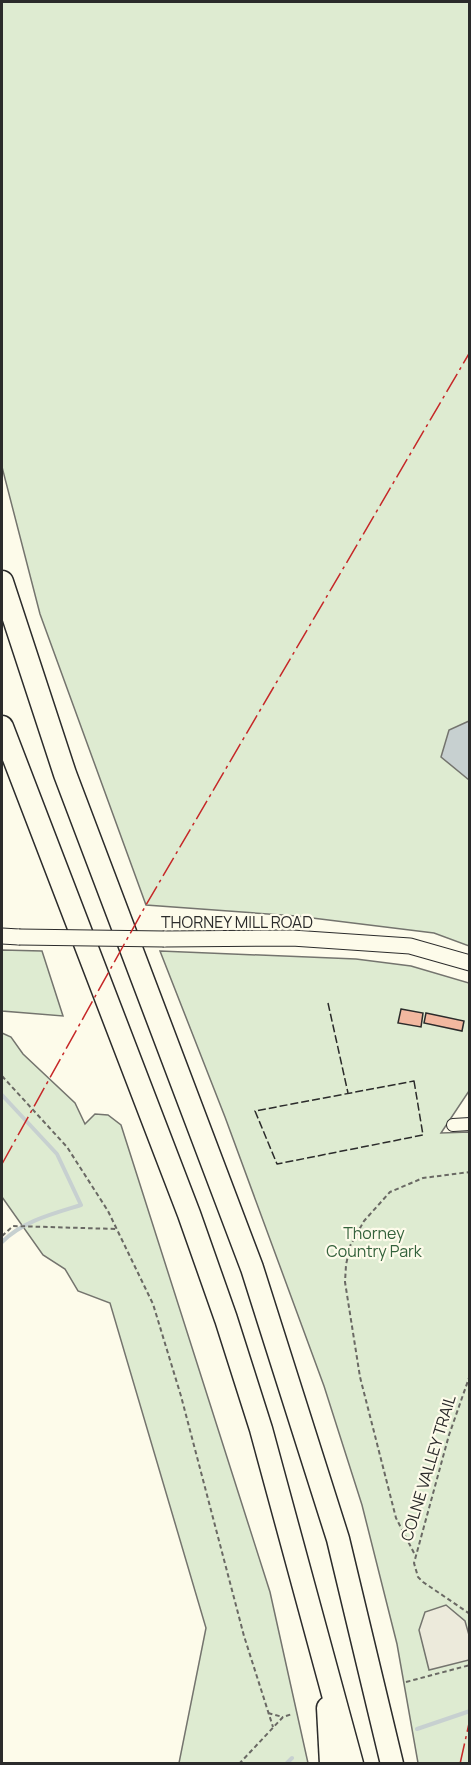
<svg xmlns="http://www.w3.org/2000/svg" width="471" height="1765" font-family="Manrope,sans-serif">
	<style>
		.green { fill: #deebd1; stroke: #74746e; stroke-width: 1.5 }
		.parking { fill: #eceadb; stroke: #74746e; stroke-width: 1.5 }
		.water { fill: #c7d0d0; stroke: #74746e; stroke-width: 1.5 }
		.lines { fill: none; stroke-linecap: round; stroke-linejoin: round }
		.stream { stroke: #c7d0d0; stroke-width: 4 }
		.building { fill: #f2b8a0; stroke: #2b2b2b; stroke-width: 1.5 }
		.minor-casing { stroke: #2b2b2b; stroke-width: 14 }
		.tertiary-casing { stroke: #2b2b2b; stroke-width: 17 }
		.motorway-casing { stroke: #2b2b2b; stroke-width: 25 }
		.path { stroke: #6a6964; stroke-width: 2; stroke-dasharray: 4.5 3; stroke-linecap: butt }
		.minor { stroke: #fdfbea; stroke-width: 12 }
		.tertiary { stroke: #fdfbea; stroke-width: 15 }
		.motorway { stroke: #fdfbea; stroke-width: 22 }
		.tertiary-bridge-casing { stroke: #2b2b2b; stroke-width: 17; stroke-linecap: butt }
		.tertiary-bridge { stroke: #fdfbea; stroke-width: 15 }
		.fence { stroke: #2b2b2b; stroke-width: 1.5; stroke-dasharray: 8 3; stroke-linecap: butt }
		.power { stroke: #c62828; stroke-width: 1.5; stroke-dasharray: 21 4.5 3 4.5; stroke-linecap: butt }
		.labels { text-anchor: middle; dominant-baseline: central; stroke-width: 4.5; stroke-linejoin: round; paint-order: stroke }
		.street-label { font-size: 16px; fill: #2b2b2b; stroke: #fdfbea }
		.park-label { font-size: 16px; fill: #34623c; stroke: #fdfbea }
	</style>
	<rect width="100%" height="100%" fill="#fdfbea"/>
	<g class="green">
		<path d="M2,2h467v944l-35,-13 -138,-17 -150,-11 -106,-291 -38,-147z"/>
		<path d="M2,950l40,1 21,65 -61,-5z"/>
		<path d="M160,951l196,8 55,7 58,17v108l-28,42 29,-1 -1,631h-51l-21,-119 -35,-139 -38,-119 -99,-269z"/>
		<path d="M2,1033l9,4 12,17 52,49 10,21 10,-10 13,1 13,10 149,467 38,171h-129l27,-135 -96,-325 -32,-12 -13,-22 -22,-14 -41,-58z"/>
	</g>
	<path class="parking" d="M446,1605l19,16 4,14v25l-40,10 -10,-40 6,-18z"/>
	<path class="water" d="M469,721v59l-28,-23 8,-27z"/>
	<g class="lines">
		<g class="stream">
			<path d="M2,1095l55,59 24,51c-29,9 -58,16 -79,37"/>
			<path d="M417,1729l53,-18"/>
			<path d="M286,1764l6,-6"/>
		</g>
	</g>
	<g class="building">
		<path d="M401,1009l22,4 -2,14 -23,-4z"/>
		<path d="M426,1013l38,8 -2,10 -38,-8z"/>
	</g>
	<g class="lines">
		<defs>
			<path id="minor" d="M453,1125l17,-1"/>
			<g id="tertiary">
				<path d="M2,936l17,1"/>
				<path d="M164,939l128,-1 118,8 60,17"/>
			</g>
			<g id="motorway">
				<path d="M2,582l63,192 187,494 86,271 54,225"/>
				<path d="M2,727l187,487 37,105 35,110 91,335"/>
				<path d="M328,1708l3,56"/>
			</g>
		</defs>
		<use href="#minor" class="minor-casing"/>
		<use href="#tertiary" class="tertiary-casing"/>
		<use href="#motorway" class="motorway-casing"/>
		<g class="path">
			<path d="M2,1076l65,71 41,64 45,93 28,92 63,240 29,91"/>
			<path d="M2,1236l11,-10 104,3"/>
			<path d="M470,1375l-21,60 -35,128 4,14 5,5 47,32"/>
			<path d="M414,1553l-18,-35 -36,-141 -15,-95 1,-17 4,-19 14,-25 26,-29 33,-14 47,-6"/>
			<path d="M406,1682l64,-17"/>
			<path d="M268,1713l15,4"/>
			<path d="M239,1764l44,-47 9,-3"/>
		</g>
		<use href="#minor" class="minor"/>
		<use href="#tertiary" class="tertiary"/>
		<use href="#motorway" class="motorway"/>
		<defs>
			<path id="tertiary-bridge" d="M19,937l145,2"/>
		</defs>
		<use href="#tertiary-bridge" class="tertiary-bridge-casing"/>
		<use href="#tertiary-bridge" class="tertiary-bridge"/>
		<g class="fence">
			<path d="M328,1003l20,90"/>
			<path d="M414,1081l9,54 -146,29 -22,-53z"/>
		</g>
		<g class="power">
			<path d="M2,1164l144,-259 324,-553"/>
			<path d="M460,1764l10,-45"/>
		</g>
	</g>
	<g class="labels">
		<g class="street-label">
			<text x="237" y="922">THORNEY MILL ROAD</text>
			<text transform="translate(428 1468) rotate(-73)">COLNE VALLEY TRAIL</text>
		</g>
		<g class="park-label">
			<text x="374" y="1233">Thorney<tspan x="374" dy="18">Country Park</tspan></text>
		</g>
	</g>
	<rect width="471" height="1765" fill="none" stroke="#2b2b2b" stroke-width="6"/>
</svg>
